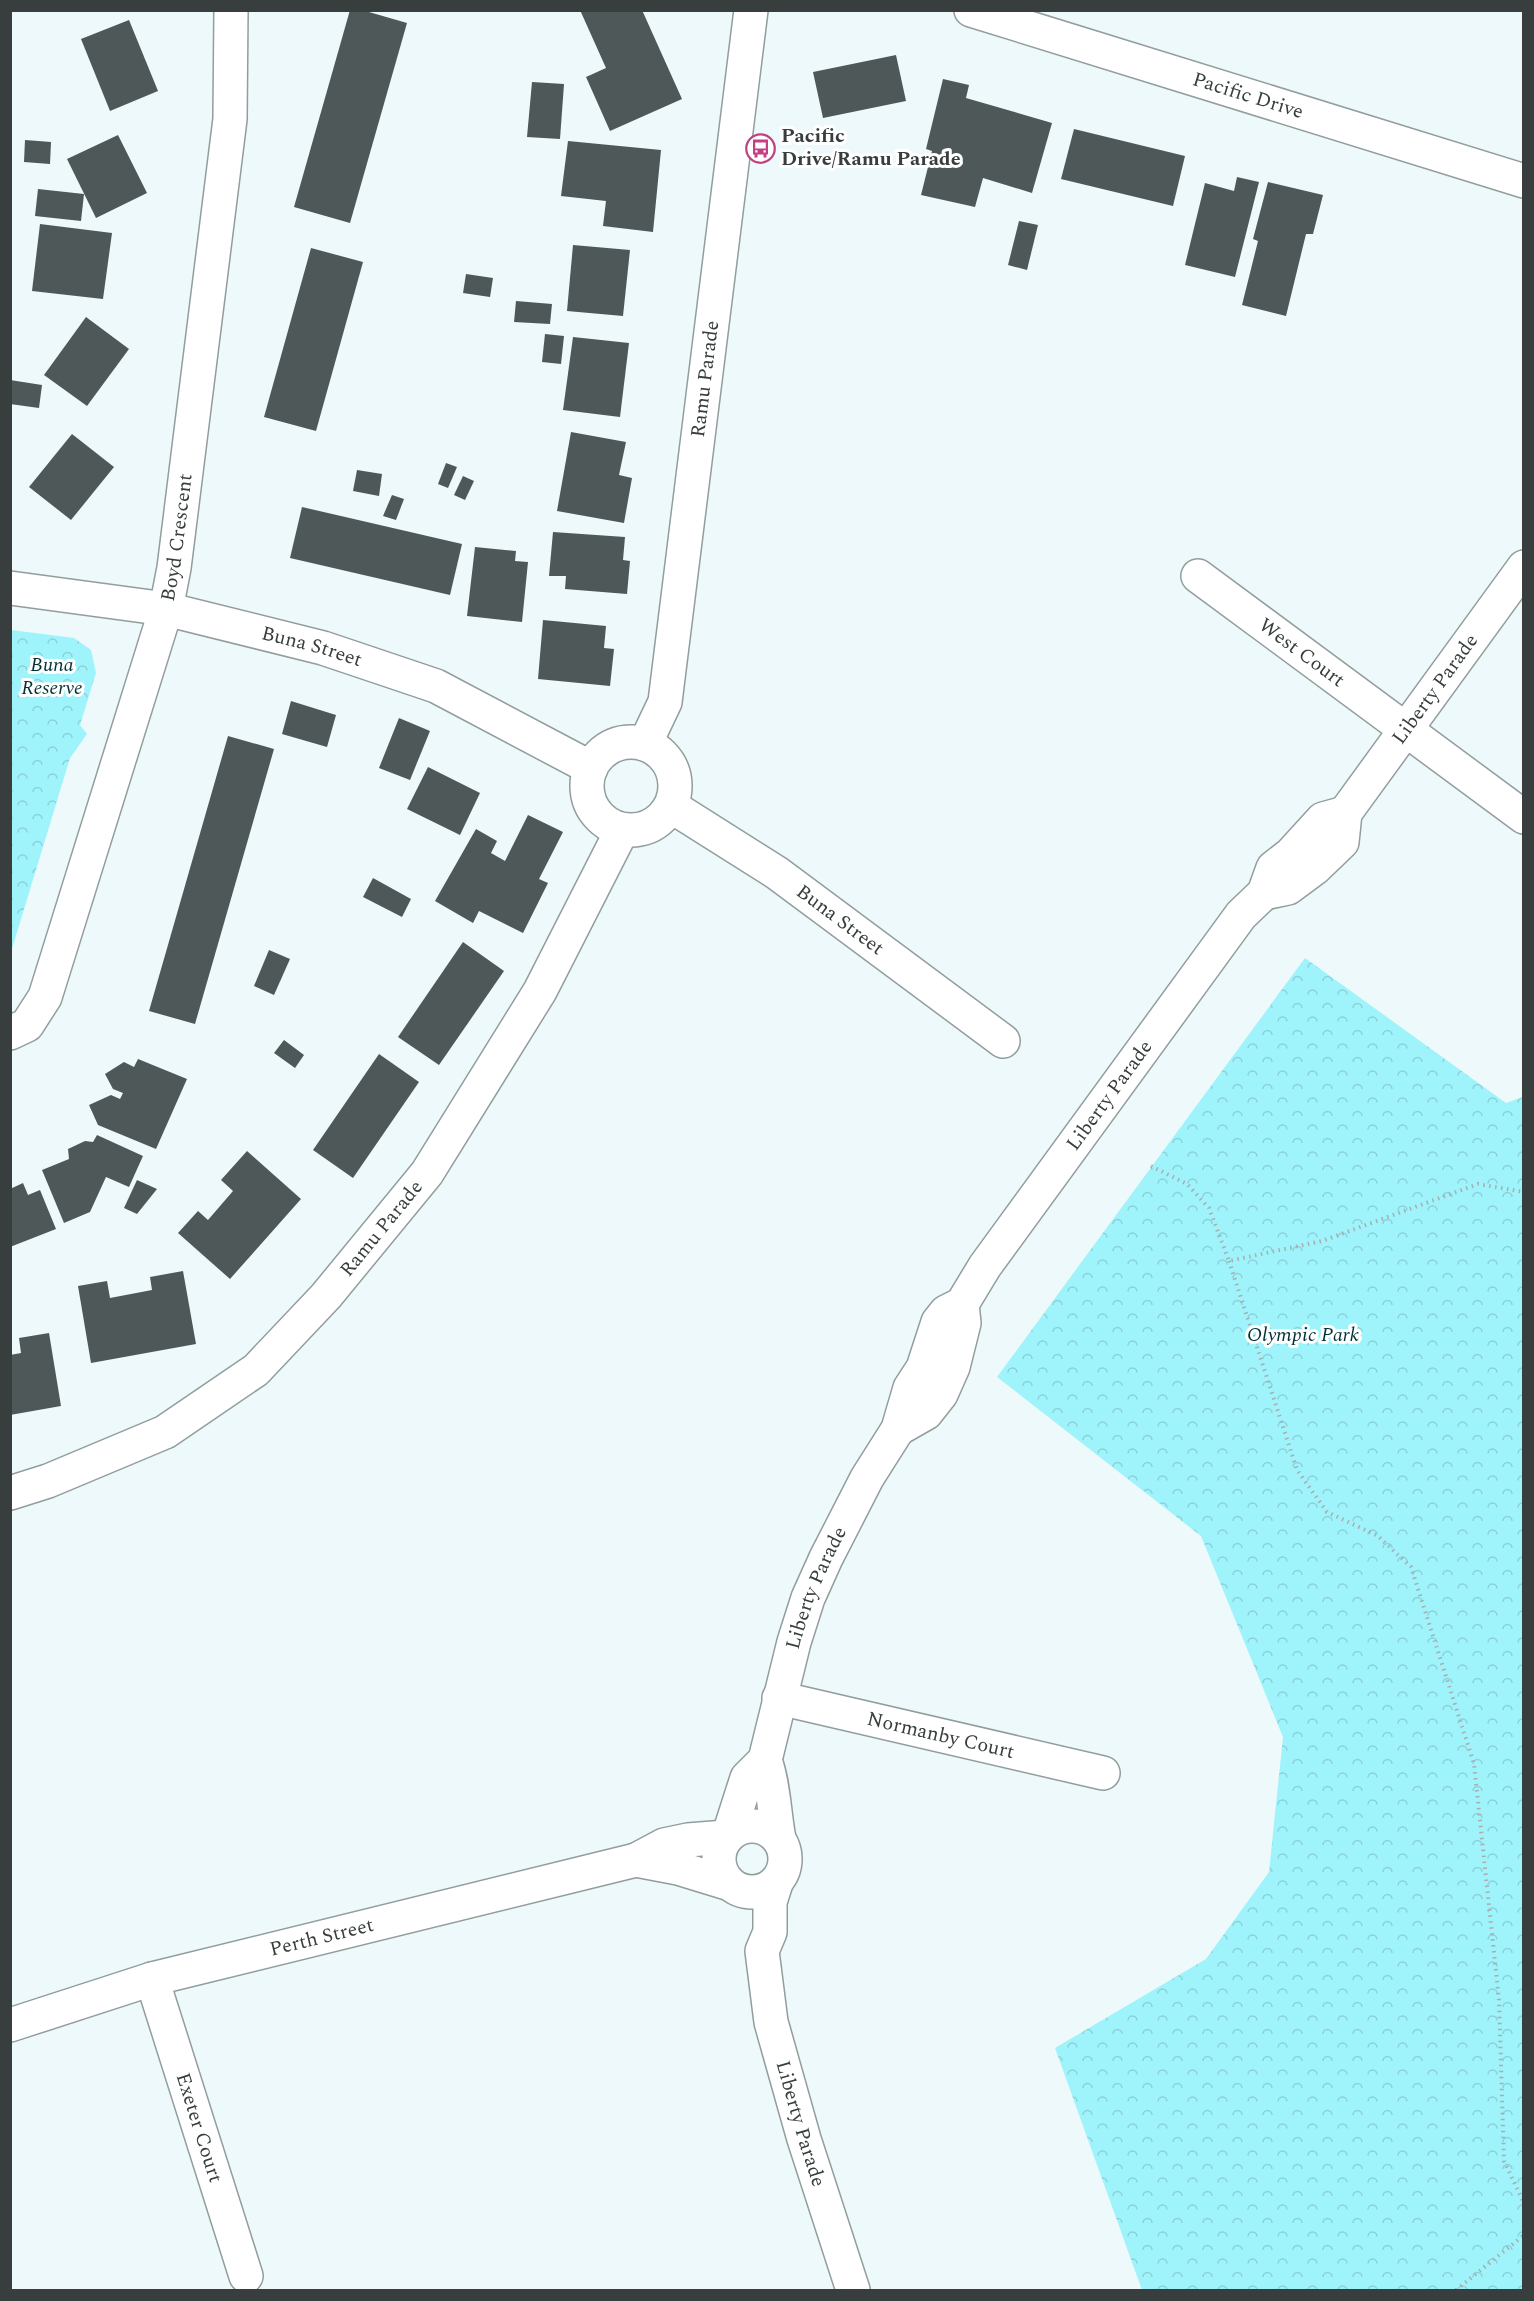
<svg xmlns="http://www.w3.org/2000/svg" width="1534" height="2301" font-family="Spectral,serif">
	<style>
		.park { fill: url(#park-crowns) }
		.building { fill: #4e5859 }
		.lines { fill: none; stroke-linecap: round; stroke-linejoin: round }
		.minor-casing { stroke: #929d9e; stroke-width: 36 }
		.tertiary-casing { stroke: #929d9e; stroke-width: 36 }
		.path { stroke: #a6afb0; stroke-width: 4; stroke-dasharray: 1.5 4.5; stroke-linecap: butt }
		.minor { stroke: #fff; stroke-width: 33 }
		.tertiary { stroke: #fff; stroke-width: 33 }
		.labels { text-anchor: middle; dominant-baseline: central; stroke-width: 6; stroke-linejoin: round; paint-order: stroke }
		.street-label { font-size: 20px; fill: #383d3d; stroke: #fff }
		.poi-label { font-size: 20px; font-weight: bold; fill: #383d3d; stroke: #fff; text-anchor: start }
		.park-label { font-size: 20px; font-style: italic; fill: #003236; stroke: #fff }
	</style>
	<defs>
		<pattern id="park-crowns" width="20" height="18" patternUnits="userSpaceOnUse" patternTransform="scale(1.5)"><rect width="20" height="18" fill="#9ff3fb"/><path d="M2 6a3 3 0 1 1 6 0M12 15a3 3 0 1 1 6 0" fill="none" stroke="#8ad1d8"/></pattern>
	</defs>
	<rect width="100%" height="100%" fill="#edf9fa"/>
	<g class="park">
		<path d="M11,630l63,8 17,12 5,23 -16,52 7,9 -17,24 -59,194z"/>
		<path d="M1305,958l201,145 17,-6v1193h-381l-87,-242 151,-89 63,-87 14,-135 -82,-201 -204,-159z"/>
	</g>
	<g class="building">
		<path d="M350,10h12l45,13 -57,200 -56,-16z"/>
		<path d="M580,10h62l40,89 -72,32 -24,-54 20,-9z"/>
		<path d="M129,20l29,71 -48,20 -29,-72z"/>
		<path d="M896,55l10,46 -83,17 -10,-46z"/>
		<path d="M943,79l26,6 -3,13 86,25 -20,70 -49,-15 -8,29 -54,-12 11,-44 -6,-2z"/>
		<path d="M532,82l32,2 -4,55 -33,-2z"/>
		<path d="M1074,129l111,27 -12,50 -112,-27z"/>
		<path d="M118,135l29,58 -51,25 -29,-59z"/>
		<path d="M25,140l26,2 -1,22 -26,-2z"/>
		<path d="M568,141l93,9 -8,82 -50,-6 3,-25 -45,-5z"/>
		<path d="M1237,177l22,5 -24,95 -50,-12 20,-82 29,8z"/>
		<path d="M1268,182l55,13 -10,39h-7l-20,82 -44,-11 16,-64 -5,-2z"/>
		<path d="M38,189l46,5 -3,27 -46,-5z"/>
		<path d="M1019,221l19,4 -11,45 -19,-5z"/>
		<path d="M40,224l72,9 -9,66 -71,-8z"/>
		<path d="M573,245l57,5 -7,66 -56,-5z"/>
		<path d="M311,248l52,14 -47,169 -52,-14z"/>
		<path d="M466,274l27,4 -3,19 -27,-4z"/>
		<path d="M516,301l36,3 -2,20 -36,-2z"/>
		<path d="M86,317l43,32 -42,57 -43,-31z"/>
		<path d="M545,334l19,2 -3,28 -19,-2z"/>
		<path d="M573,337l56,6 -9,74 -57,-7z"/>
		<path d="M10,380l32,5 -3,23 -29,-4z"/>
		<path d="M571,432l55,10 -7,33 13,3 -8,45 -67,-12z"/>
		<path d="M72,434l42,33 -43,53 -42,-33z"/>
		<path d="M446,463l11,4 -9,21 -10,-4z"/>
		<path d="M357,470l25,4 -3,22 -26,-5z"/>
		<path d="M463,476l11,5 -9,19 -11,-5z"/>
		<path d="M392,495l12,4 -8,21 -13,-4z"/>
		<path d="M302,507l160,37 -12,51 -160,-37z"/>
		<path d="M553,532l72,5 -2,23 7,1 -3,33 -62,-5 1,-13h-17z"/>
		<path d="M475,547l41,4 -1,10 13,1 -6,60 -55,-6z"/>
		<path d="M543,620l63,6 -2,22 10,1 -4,37 -72,-7z"/>
		<path d="M291,701l45,14 -9,32 -45,-13z"/>
		<path d="M399,718l31,13 -20,49 -31,-12z"/>
		<path d="M228,736l46,13 -79,275 -46,-13z"/>
		<path d="M428,767l52,26 -20,42 -53,-26z"/>
		<path d="M528,815l35,17 -24,47 9,4 -25,50 -44,-22 -6,12 -38,-22 41,-72 21,12 -6,12 14,8z"/>
		<path d="M373,878l38,21 -9,18 -39,-20z"/>
		<path d="M463,942l41,29 -65,94 -41,-28z"/>
		<path d="M269,950l21,9 -16,36 -20,-9z"/>
		<path d="M284,1040l20,15 -9,13 -21,-15z"/>
		<path d="M379,1054l40,28 -66,96 -40,-28z"/>
		<path d="M138,1059l49,20 -31,70 -58,-24 -9,-20 22,-10 9,4 3,-6 -10,-4 -8,-15 19,-12 10,5z"/>
		<path d="M97,1135l46,21 -14,31 -23,-10 -16,35 -26,11 -22,-53 27,-11 -1,-10 17,-8 8,1z"/>
		<path d="M247,1151l54,48 -71,80 -52,-46 20,-22 10,9 25,-29 -12,-11z"/>
		<path d="M137,1180l20,9 -20,25 -13,-6z"/>
		<path d="M23,1183l5,12 12,-5 16,39 -46,18v-58z"/>
		<path d="M183,1271l13,73 -105,19 -13,-77 29,-5 3,17 42,-8 -2,-13z"/>
		<path d="M49,1333l12,73 -51,9v-60l11,-2 -2,-15z"/>
	</g>
	<g class="lines">
		<defs>
			<g id="minor">
				<path id="s1" d="M971,10l553,171"/>
				<path id="s2" d="M1198,576l326,241"/>
				<path id="s3" d="M10,588l156,21 157,39 113,38 155,82"/>
				<circle cx="631" cy="786" r="44"/>
				<path id="s4" d="M645,744l20,-42 86,-692"/>
				<path id="s5" d="M671,806l106,67 226,168"/>
				<path id="s6" d="M10,1033l17,-8 18,-28 121,-388 8,-41 56,-449 1,-109"/>
				<path id="s7" d="M10,1493l38,-12 117,-49 91,-62 70,-74 101,-123 113,-182 82,-161"/>
				<path id="s8" d="M779,1698l324,75"/>
				<path d="M636,1860l42,8 49,15"/>
				<path id="s9" d="M152,1979l94,297"/>
				<path id="s10" d="M10,2025l142,-46 484,-119 28,-15 24,-5 38,-3"/>
			</g>
			<g id="tertiary">
				<path id="s11" d="M1264,893l24,-5 27,-20 27,-26 3,-29 179,-246"/>
				<path id="s12" d="M898,1429l28,-16 15,-19 12,-27 11,-44 -2,-19 23,-38 256,-351 23,-22 9,-25 18,-14 32,-35 22,-6"/>
				<path d="M765,1760c9,25 9,53 14,79"/>
				<circle cx="752" cy="1859" r="33"/>
				<path id="s13" d="M729,1834l18,-56 18,-18 29,-118 14,-44 18,-40 41,-80 31,-49 12,-41 13,-20 15,-46 8,-10 16,-8"/>
				<path id="s14" d="M776,1883l-6,19v30l-8,19 9,71 33,117 49,151"/>
			</g>
		</defs>
		<use href="#minor" class="minor-casing"/>
		<use href="#tertiary" class="tertiary-casing"/>
		<g class="path">
			<path d="M1151,1166l36,18 22,24 20,53 93,-20 156,-57 46,8"/>
			<path d="M1229,1261l68,209 30,42 51,24 33,31 63,197 25,236 5,161 20,42"/>
			<path d="M1456,2290l68,-55"/>
		</g>
		<use href="#minor" class="minor"/>
		<use href="#tertiary" class="tertiary"/>
	</g>
	<defs>
		<symbol id="bus-ring" viewBox="-11 -11 22 22"><circle r="9.5" fill="#fff" stroke="#c54083" stroke-width="1.5"/><path d="M-5-6H5V4H4V6H2V4H-2V6H-4V4H-5ZM-3.5-4V0h7V-4ZM-3.5 1.2v1.5H-2V1.2ZM2 1.2v1.5H3.5V1.2Z" fill="#c54083"/></symbol>
	</defs>
	<g fill-rule="evenodd">
		<use href="#bus-ring" x="744" y="132" width="33" height="33"/>
	</g>
	<g class="labels">
		<g class="street-label">
			<text stroke="none"><textPath href="#s1" startOffset="290">Pacific Drive</textPath></text>
			<text stroke="none"><textPath href="#s4" startOffset="372">Ramu Parade</textPath></text>
			<text stroke="none"><textPath href="#s6" startOffset="531">Boyd Crescent</textPath></text>
			<text stroke="none"><textPath href="#s3" startOffset="308">Buna Street</textPath></text>
			<text stroke="none"><textPath href="#s2" startOffset="129">West Court</textPath></text>
			<text stroke="none"><textPath href="#s11" startOffset="278">Liberty Parade</textPath></text>
			<text stroke="none"><textPath href="#s5" startOffset="204">Buna Street</textPath></text>
			<text stroke="none"><textPath href="#s12" startOffset="406">Liberty Parade</textPath></text>
			<text stroke="none"><textPath href="#s7" startOffset="466">Ramu Parade</textPath></text>
			<text stroke="none"><textPath href="#s13" startOffset="264">Liberty Parade</textPath></text>
			<text stroke="none"><textPath href="#s8" startOffset="166">Normanby Court</textPath></text>
			<text stroke="none"><textPath href="#s10" startOffset="324">Perth Street</textPath></text>
			<text stroke="none"><textPath href="#s14" startOffset="248">Liberty Parade</textPath></text>
			<text stroke="none"><textPath href="#s9" startOffset="156">Exeter Court</textPath></text>
		</g>
		<g class="poi-label">
			<text x="781" y="136">Pacific<tspan x="781" dy="23">Drive/Ramu Parade</tspan></text>
		</g>
		<g class="park-label">
			<text x="52" y="665">Buna<tspan x="52" dy="23">Reserve</tspan></text>
			<text x="1303" y="1335">Olympic Park</text>
		</g>
	</g>
	<rect width="1534" height="2301" fill="none" stroke="#383d3d" stroke-width="24"/>
</svg>
